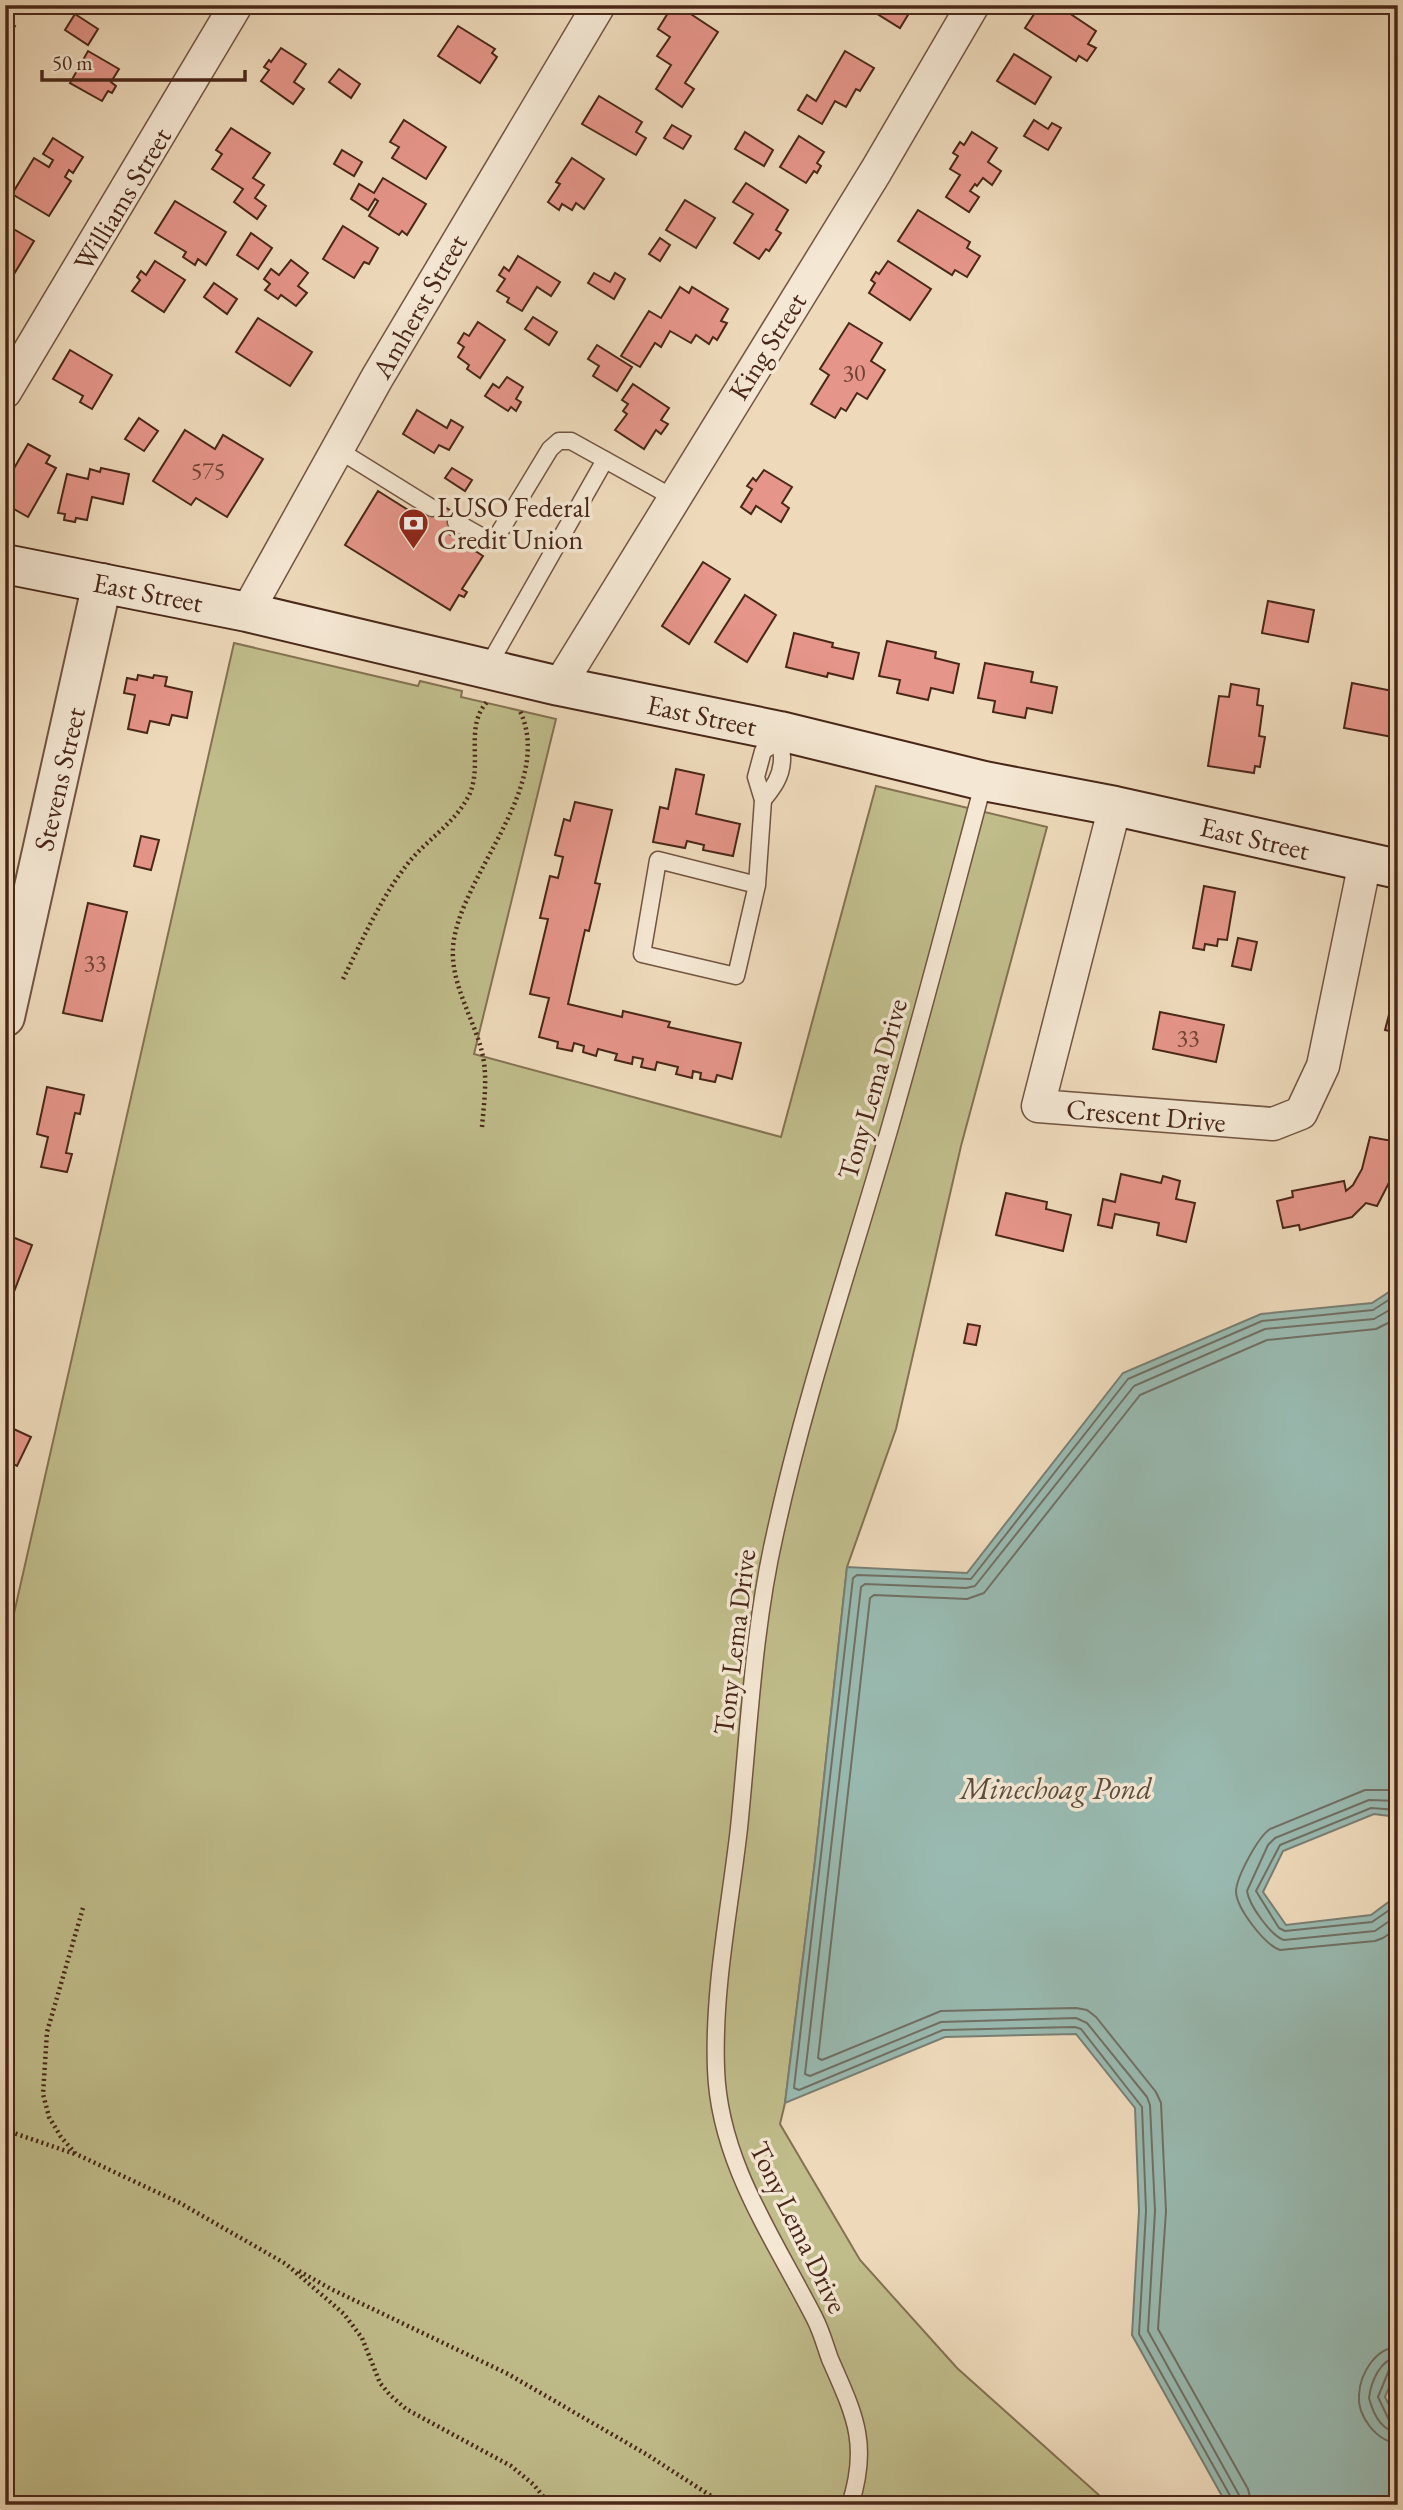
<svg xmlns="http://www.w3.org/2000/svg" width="1403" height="2510" font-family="'EB Garamond',serif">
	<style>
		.green { fill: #c0bd8b; stroke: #847252; stroke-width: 2 }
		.water { fill: #99bab1; stroke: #797f74; stroke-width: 2 }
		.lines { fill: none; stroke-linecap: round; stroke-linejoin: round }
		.shore { stroke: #717064; stroke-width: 2 }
		.building { fill: #e59589; stroke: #492718; stroke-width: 2 }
		.service-casing { stroke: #725441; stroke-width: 19 }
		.minor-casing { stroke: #725441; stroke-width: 35 }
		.tertiary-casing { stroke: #725441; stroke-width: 42 }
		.secondary-casing { stroke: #492718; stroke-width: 42 }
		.path { stroke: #492718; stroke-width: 4.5; stroke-dasharray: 2 3.5; stroke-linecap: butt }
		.service { stroke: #f4e7d3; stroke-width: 16 }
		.minor { stroke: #f4e7d3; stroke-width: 32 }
		.tertiary { stroke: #f4e7d3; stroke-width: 38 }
		.secondary { stroke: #f4e7d3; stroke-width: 38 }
		.labels { text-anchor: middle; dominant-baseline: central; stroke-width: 7; stroke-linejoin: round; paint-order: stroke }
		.number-label { font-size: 24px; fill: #704234 }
		.street-label { font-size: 28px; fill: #492718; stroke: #f4e7d3 }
		.poi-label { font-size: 28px; fill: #492718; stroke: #f4e7d3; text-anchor: start }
		.water-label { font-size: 30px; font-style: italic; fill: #5d4c3e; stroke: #f4e7d3 }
	</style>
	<rect width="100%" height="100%" fill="#eedabb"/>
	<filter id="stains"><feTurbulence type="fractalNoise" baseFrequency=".00286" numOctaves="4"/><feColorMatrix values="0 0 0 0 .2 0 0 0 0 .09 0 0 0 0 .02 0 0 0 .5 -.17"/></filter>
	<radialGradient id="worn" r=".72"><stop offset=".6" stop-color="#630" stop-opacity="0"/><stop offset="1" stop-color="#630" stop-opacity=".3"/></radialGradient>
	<path class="green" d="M234,643l184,43 2,-5 42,10 -1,6 95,22 -82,335 307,83 95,-351 171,41 -86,319 -65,283 -49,138 -32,294 -30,242 -5,21 80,136 97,108 153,137h-1105v-852z"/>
	<path class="water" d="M1398,1286v531l-24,-3 -91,37 -20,41 23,33 85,-10 27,-20v471l-13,31 13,25v83h-171l-95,-170 7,-124 -4,-103 -59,-74 -131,3 -160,66 30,-242 32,-294 120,6 156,-200 138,-59 111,-11z"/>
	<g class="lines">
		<g class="shore">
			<path d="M1398,1790h-33l-95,39c-12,8 -33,47 -34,62 0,17 29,54 44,59l95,-9 8,-3 15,-10"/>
			<path d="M1398,1801l-29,-1 -94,38 -7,7 -21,46c2,14 24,45 37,49l91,-9 23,-16"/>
			<path d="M1398,1810l-27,-2 -91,37 -24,46 23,37 6,3 87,-9 26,-18"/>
			<path d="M1398,2347c-23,1 -38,27 -39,48 -2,21 18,47 39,48"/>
			<path d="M1398,2357c-18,2 -27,25 -29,41 4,15 12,33 29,34"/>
			<path d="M1398,2366l-9,4 -11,27 11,23 9,4"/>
			<path d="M1233,2505l-1,-6 -93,-165 7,-123 -4,-104 -61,-78 -6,-2 -132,3 -144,60 -5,-2 59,-510 4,-3 114,4 157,-200 134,-58 111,-11 25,-16"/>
			<path d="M1241,2505l-2,-10 -91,-164 7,-120 -5,-106 -3,-8 -60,-74 -11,-5 -135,4 -131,54 -5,-2 56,-487 4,-3 101,4 9,-2 159,-200 131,-57 109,-10 24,-14"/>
			<path d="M1252,2505l-4,-16 -90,-160 8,-118 -5,-108 -5,-11 -60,-75 -9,-7 -11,-2 -135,3 -119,49 -4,-2 52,-460 4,-3 93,4 17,-6 156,-198 127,-55 109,-11 22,-11"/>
		</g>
	</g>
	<g class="building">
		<path d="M673,5h4l41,27 -33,51 9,6 -12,18 -26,-18 15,-24 -14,-9 13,-19 -12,-8z"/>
		<path d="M873,5h41l-14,23 -29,-18z"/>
		<path d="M1040,5h17l39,26 -8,13 8,4 -9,13 -8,-5 -3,5 -51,-33z"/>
		<path d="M75,14l23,15 -10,16 -23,-15z"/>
		<path d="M5,19l10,7 -7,11 -3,-2z"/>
		<path d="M458,26l37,23 -3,4 5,4 -17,26 -42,-27z"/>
		<path d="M281,48l25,16 -12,18 10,7 -11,15 -32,-23 8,-11 -5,-3 5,-7 2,2z"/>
		<path d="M88,51l31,18 -8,13 5,4 -4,7 -4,-2 -6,10 -32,-18z"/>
		<path d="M845,51l29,17 -14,23 -4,-2 -10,18 -11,-6 -13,23 -24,-14 9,-15 9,6z"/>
		<path d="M1014,54l37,23 -16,27 -38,-23z"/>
		<path d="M339,69l21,15 -9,14 -22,-16z"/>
		<path d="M599,96l43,26 -6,10 10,6 -10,17 -54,-31z"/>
		<path d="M404,120l42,27 -20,32 -34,-21 7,-11 -9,-5z"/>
		<path d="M1034,120l14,9 4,-6 9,5 -13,22 -24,-14z"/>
		<path d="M672,125l19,11 -8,13 -19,-11z"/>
		<path d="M231,128l39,25 -17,25 11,7 -9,13 11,8 -9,13 -23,-17 9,-13 -31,-20 10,-15 -6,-4z"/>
		<path d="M745,132l28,18 -9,16 -29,-17z"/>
		<path d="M972,132l25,16 -9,14 13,9 -9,14 -9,-7 -6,8 -2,-2 -5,7 9,6 -10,15 -23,-15 14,-22 -10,-6 8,-13 -5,-3 7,-11 4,3z"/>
		<path d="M799,136l25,16 -7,11 4,3 -4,7 -3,-2 -8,12 -26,-16z"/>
		<path d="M53,138l30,19 -10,16 -4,-3 -4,7 6,4 -22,35 -37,-22 22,-36 15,9 4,-7 -10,-6z"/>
		<path d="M342,150l20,12 -8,14 -20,-12z"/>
		<path d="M572,158l32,21 -20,30 -8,-6 -4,7 -10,-6 -3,6 -11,-8 12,-18 -4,-2z"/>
		<path d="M383,178l43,26 -19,31 -5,-4 -3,4 -30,-19 9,-15 -3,-2 -7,11 -17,-11 8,-15 15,9z"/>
		<path d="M746,183l42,27 -12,20 5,3 -12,18 -3,-2 -7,10 -25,-16 19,-29 -20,-12z"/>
		<path d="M685,200l30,18 -19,30 -30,-18z"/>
		<path d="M175,201l51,31 -20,33 -8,-6 -3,6 -12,-8 3,-5 -31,-19z"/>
		<path d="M918,210l52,32 -3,6 13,8 -13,21 -12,-7 -3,5 -54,-34z"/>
		<path d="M5,224l29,17 -29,48z"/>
		<path d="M343,226l35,22 -9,16 -5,-2 -10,16 -31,-19z"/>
		<path d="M251,233l21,15 -14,21 -21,-14z"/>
		<path d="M660,238l10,7 -10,16 -11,-7z"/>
		<path d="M518,256l42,26 -9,14 -14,-9 -15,24 -15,-9 2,-4 -12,-7 8,-12 -6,-4 5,-8 5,4z"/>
		<path d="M291,260l17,13 -10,13 9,7 -11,13 -15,-11 -3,4 -13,-9 5,-6 -6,-5 7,-10 8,6z"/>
		<path d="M155,261l30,19 -21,32 -32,-21 8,-11 -3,-3 4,-6 5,4z"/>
		<path d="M888,261l43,28 -21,31 -41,-27 6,-10 -4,-3 5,-8 3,2z"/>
		<path d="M594,273l16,9 5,-9 10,6 -11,20 -26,-16z"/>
		<path d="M214,283l23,16 -10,15 -23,-17z"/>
		<path d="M680,287l9,6 3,-6 36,22 -7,12 6,2 -10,17 -4,-3 -4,7 -13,-9 -5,8 -21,-12 -9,16 -6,-4 -15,24 -19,-11 28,-45 12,7z"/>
		<path d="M533,317l24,15 -8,13 -24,-16z"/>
		<path d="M258,318l54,34 -22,34 -54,-34z"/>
		<path d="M478,322l27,18 -25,38 -13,-9 2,-4 -11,-8 6,-10 -6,-4 6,-10 5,3z"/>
		<path d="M849,323l33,20 -11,18 14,9 -18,29 -10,-6 -11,18 -5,-3 -6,10 -24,-14 18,-29 -9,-6z"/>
		<path d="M597,345l35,22 -15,24 -24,-15 6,-10 -11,-7z"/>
		<path d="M70,350l42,25 -20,34 -12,-7 3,-6 -30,-17z"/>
		<path d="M507,377l16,10 -7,12 5,3 -5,9 -5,-4 -3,4 -23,-15 8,-12 6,4z"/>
		<path d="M633,384l36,24 -8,12 7,4 -7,10 -5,-4 -12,19 -29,-19 12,-16 -4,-3 5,-7 -6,-4z"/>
		<path d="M417,410l30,18 4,-8 12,7 -14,23 -10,-5 -5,8 -31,-19z"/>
		<path d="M139,418l19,13 -14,20 -19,-12z"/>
		<path d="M185,430l30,19 8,-14 40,24 -36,58 -31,-19 -5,7 -38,-24z"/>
		<path d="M28,444l22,12 -4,7 10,5 -28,49 -23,-13v-20z"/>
		<path d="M101,468l28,6 -6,30 -31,-7 -5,23 -11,-2 -1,4 -11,-2 1,-6 -7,-1 9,-39 21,5 2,-10 10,3z"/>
		<path d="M452,468l20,12 -7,11 -20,-13z"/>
		<path d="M764,470l28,17 -10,16 7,5 -8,14 -25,-16 -5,8 -10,-7 11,-18 -5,-3 6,-8 3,3z"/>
		<path d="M378,491l46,29 12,-18 24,14 -11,18 34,22 -21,33 5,3 -3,5 -5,-2 -9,15 -105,-65z"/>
		<path d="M703,562l27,17 -41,65 -27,-18z"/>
		<path d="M745,595l31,20 -29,47 -32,-20z"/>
		<path d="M1268,601l46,9 -6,32 -46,-9z"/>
		<path d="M794,633l39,10 -1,4 27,6 -6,26 -25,-6 -1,4 -41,-10z"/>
		<path d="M887,641l49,11 -1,6 24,6 -6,29 -22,-5 -3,12 -31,-7 3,-13 -21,-4z"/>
		<path d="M985,663l48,9 -2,10 26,5 -5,26 -25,-5 -2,10 -32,-6 2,-11 -17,-3z"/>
		<path d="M138,675l15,3 1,-3 13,2 -2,9 27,6 -5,26 -15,-3 -3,10 -19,-4 -3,12 -19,-4 7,-34 -11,-2 3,-15 10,2z"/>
		<path d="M1352,683l46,9v46l-54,-10z"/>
		<path d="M1231,684l28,5 -2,16 6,1 -4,30 6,1 -5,30 -5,-1 -1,7 -46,-7 11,-70 10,1z"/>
		<path d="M676,769l28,6 -8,39 44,10 -7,32 -30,-6 1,-5 -17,-4 -2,7 -32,-6 7,-35 8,2z"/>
		<path d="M575,802l37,8 -17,73 5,1 -11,47 -4,-1 -17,74 54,13 1,-6 47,11 -2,5 73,16 -9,36 -15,-4 -2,7 -15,-3 1,-6 -8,-2 -1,7 -16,-4 2,-7 -21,-5 -2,8 -14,-3 2,-8 -10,-2 -1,7 -17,-4 2,-6 -19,-5 -2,7 -13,-4 1,-6 -10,-3 -2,8 -15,-3 1,-6 -19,-5 10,-39 -19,-4 18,-75 -8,-1 10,-42 8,2 5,-21 -8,-2 9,-36 6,2z"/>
		<path d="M141,836l18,4 -8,30 -17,-4z"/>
		<path d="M1204,886l31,6 -8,48 -9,-1 -1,7 -12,-2 -1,6 -11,-2z"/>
		<path d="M88,903l39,9 -25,109 -39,-8z"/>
		<path d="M1238,938l19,4 -6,28 -19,-4z"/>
		<path d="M1397,984h1v49l-13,-3z"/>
		<path d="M1160,1012l64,13 -8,37 -63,-13z"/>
		<path d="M47,1087l37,8 -4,19 -5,-1 -9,40 6,1 -5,18 -26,-5 7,-30 -11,-3z"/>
		<path d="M1370,1137l28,5v14l-5,19 -16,31 -11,-3 -14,14 -52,13 -1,-5 -16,3 -6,-27 16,-4 -1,-6 52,-10 2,10 7,-6 9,-16z"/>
		<path d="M1121,1174l40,9 2,-7 17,5 -4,18 19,4 -9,39 -29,-7 2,-12 -44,-9 -3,14 -14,-3 5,-26 12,3z"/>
		<path d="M1006,1193l41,9 -1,7 25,6 -8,36 -67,-16z"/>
		<path d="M5,1234l27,11 -27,70z"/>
		<path d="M968,1324l12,2 -4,19 -12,-2z"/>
		<path d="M5,1425l26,12 -14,29 -12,-6z"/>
	</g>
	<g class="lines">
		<defs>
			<g id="service">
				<path d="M337,449l95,59"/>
				<path d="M456,522l30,17 10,-1 54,-89 9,-8h12l103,57"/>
				<path d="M487,668l118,-208"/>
				<path d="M763,800c10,-12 19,-24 19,-41 1,-11 -6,-14 -3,-27"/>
				<path d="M757,885l-99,-25 -16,94 94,22 21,-91 6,-85 -7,-23 7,-26 14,-9"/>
				<path d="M850,2505c20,-62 4,-91 -20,-146 -5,-14 -9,-29 -16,-42 -41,-80 -95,-156 -98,-248 -3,-81 14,-161 23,-241 10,-98 14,-198 36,-294 30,-138 76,-271 115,-407 33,-115 63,-231 94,-346"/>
			</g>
			<g id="minor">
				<path d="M5,392l231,-387"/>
				<path d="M247,612l130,-234 222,-373"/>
				<path d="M559,686l317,-515 97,-166"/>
				<path d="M1115,806l-77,300 235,18 28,-11 22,-47 42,-204"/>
			</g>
			<path id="tertiary" d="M5,1017l97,-434"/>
			<path id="secondary" d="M5,564l242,48 312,74 221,45 204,50 131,25 283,63"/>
		</defs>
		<use href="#service" class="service-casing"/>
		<use href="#minor" class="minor-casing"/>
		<use href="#tertiary" class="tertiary-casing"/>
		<use href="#secondary" class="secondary-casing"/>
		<g class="path">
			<path d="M343,979c20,-40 38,-82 66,-117 18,-22 44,-38 58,-63 18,-30 -4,-71 20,-97"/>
			<path d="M482,1127c2,-25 6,-50 0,-75 -10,-39 -37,-76 -27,-118 15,-69 100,-154 64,-225"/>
			<path d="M83,1908l-36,124 -4,62 6,23 12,20 15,17 104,49 106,61 58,50 18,24 18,45 10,12 16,14 105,57 23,19 16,20"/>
			<path d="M5,2130l70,24"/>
			<path d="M299,2271l32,18 177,85 138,80 79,51"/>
		</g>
		<use href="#service" class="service"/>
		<use href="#minor" class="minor"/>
		<use href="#tertiary" class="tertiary"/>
		<use href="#secondary" class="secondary"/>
	</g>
	<defs>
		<symbol id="bank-pin" viewBox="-11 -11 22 30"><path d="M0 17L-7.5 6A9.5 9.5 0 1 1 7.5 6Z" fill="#8f2418" stroke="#f4e7d3"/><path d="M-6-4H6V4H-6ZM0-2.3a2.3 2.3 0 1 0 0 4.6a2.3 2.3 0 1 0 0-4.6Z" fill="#fff"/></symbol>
	</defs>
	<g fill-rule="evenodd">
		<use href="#bank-pin" x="396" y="506" width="35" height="47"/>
	</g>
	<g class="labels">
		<g class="number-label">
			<text x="854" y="372">30</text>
			<text x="208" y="470">575</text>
			<text x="95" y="962">33</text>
			<text x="1188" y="1037">33</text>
		</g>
		<g class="street-label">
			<text transform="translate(122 199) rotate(-59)">Williams Street</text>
			<text transform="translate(419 306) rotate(-60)">Amherst Street</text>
			<text transform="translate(767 346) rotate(-58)">King Street</text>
			<text transform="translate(148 592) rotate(11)">East Street</text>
			<text transform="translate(702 715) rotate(12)">East Street</text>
			<text transform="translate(59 779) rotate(-77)">Stevens Street</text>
			<text transform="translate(1255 838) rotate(13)">East Street</text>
			<text transform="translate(872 1089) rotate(-74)">Tony Lema Drive</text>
			<text transform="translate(1146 1115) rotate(5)">Crescent Drive</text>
			<text transform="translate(734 1642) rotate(-83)">Tony Lema Drive</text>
			<text transform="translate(799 2227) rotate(64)">Tony Lema Drive</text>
		</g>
		<g class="poi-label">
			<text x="437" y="507">LUSO Federal<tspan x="437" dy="32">Credit Union</tspan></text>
		</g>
		<g class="water-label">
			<text x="1056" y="1788">Minechoag Pond</text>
		</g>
	</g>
	<rect width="1403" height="2510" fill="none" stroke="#eedabb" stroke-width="28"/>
	<rect x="7" y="7" width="1389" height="2496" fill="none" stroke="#492718" stroke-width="3.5"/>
	<rect x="14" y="14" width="1375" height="2482" fill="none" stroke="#492718" stroke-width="2"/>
	<path d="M42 70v10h203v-10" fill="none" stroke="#492718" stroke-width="3.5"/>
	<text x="52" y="70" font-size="21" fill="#492718" stroke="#f4e7d3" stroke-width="5" paint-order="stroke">50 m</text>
	<rect width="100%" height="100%" filter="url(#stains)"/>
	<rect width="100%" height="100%" fill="url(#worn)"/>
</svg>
